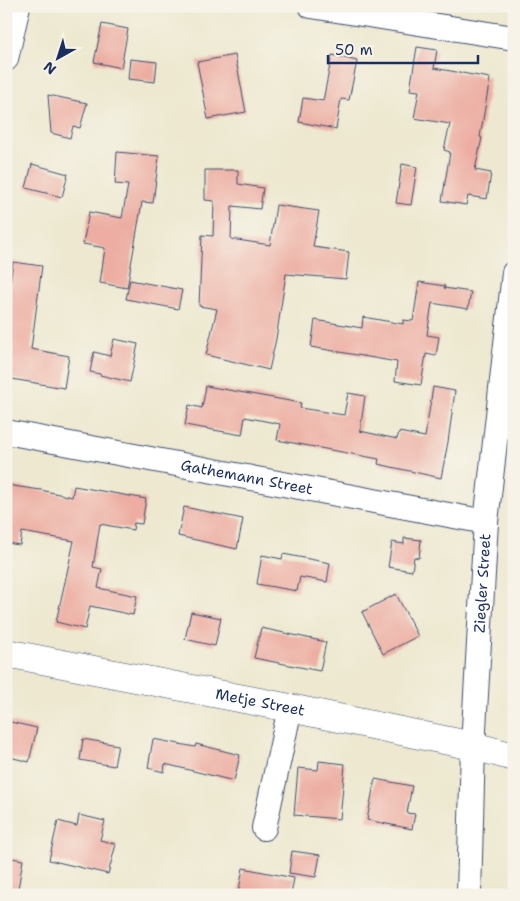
<svg xmlns="http://www.w3.org/2000/svg" width="520" height="901" font-family="'Shantell Sans',sans-serif">
	<style>
		.building { fill: #edada2 }
		.lines { fill: none; stroke-linecap: round; stroke-linejoin: round }
		.minor-casing { stroke: #3a4b6f; stroke-width: 26 }
		.tertiary-casing { stroke: #3a4b6f; stroke-width: 29 }
		.minor { stroke: #fff; stroke-width: 24 }
		.tertiary { stroke: #fff; stroke-width: 28 }
		.labels { text-anchor: middle; dominant-baseline: central; stroke-width: 4; stroke-linejoin: round; paint-order: stroke }
		.street-label { font-size: 15px; fill: #1b2f5e; stroke: #f7f3e8 }
	</style>
	<rect width="100%" height="100%" fill="#f7f3e8"/>
	<filter id="ink" filterUnits="userSpaceOnUse"><feTurbulence type="fractalNoise" baseFrequency=".02" numOctaves="2"/><feDisplacementMap in="SourceGraphic" scale="10" xChannelSelector="R" yChannelSelector="G"/><feConvolveMatrix kernelMatrix="1 2 1 2 8 2 1 2 1" color-interpolation-filters="sRGB"/></filter>
	<filter id="wash" filterUnits="userSpaceOnUse"><feTurbulence type="fractalNoise" baseFrequency=".0096" numOctaves="4" result="noise"/><feDisplacementMap in="SourceGraphic" scale="20" xChannelSelector="R" yChannelSelector="G"/><feGaussianBlur stdDeviation="1.12" result="paint"/><feColorMatrix in="noise" values="0 0 0 0 0 0 0 0 0 0 0 0 0 0 0 0 0 1.4 0 .05"/><feComposite in="paint" operator="in"/></filter>
	<g filter="url(#wash)">
		<rect width="100%" height="100%" fill="#ede8cf"/>
		<g id="blocks">
			<g class="building">
				<path d="M102,24l26,5 -7,39 -27,-6z"/>
				<path d="M417,47l20,3 -3,18 56,10 -10,59 2,1 -7,32 16,3 -4,26 -19,-3 -2,9 -24,-4 8,-49 -6,-2 6,-26 -36,-6 5,-27 -9,-1z"/>
				<path d="M235,55l11,57 -38,7 -11,-57z"/>
				<path d="M332,55l25,6 -8,39 -8,-1 -5,30 -37,-7 4,-24 20,3z"/>
				<path d="M130,59l27,3 -2,20 -27,-3z"/>
				<path d="M48,95l39,8 -7,25 -7,-2 -3,12 -19,-5z"/>
				<path d="M117,152l42,4 -6,47 -11,-1 -15,86 -27,-5 5,-35 -22,-4 6,-32 33,6 6,-33 -13,-1z"/>
				<path d="M32,164l36,10 -6,23 -36,-9z"/>
				<path d="M402,164l15,3 -6,38 -15,-2z"/>
				<path d="M205,170h33v14l25,4 -3,21 -28,-3 -1,33 39,6 6,-40 43,6 -6,36 36,5 -3,27 -60,-5 -10,65 -7,31 -63,-15 11,-46 -18,-3 3,-71 11,1 1,-35 -9,-1z"/>
				<path d="M13,262l29,4 -11,83 38,7 -5,32 -58,-10v-68z"/>
				<path d="M130,280l52,10 -4,19 -52,-10z"/>
				<path d="M419,282l26,4 -1,2 27,4 -3,17 -36,-6 -5,32 12,2 -3,19 -10,-2 -5,31 -26,-4 2,-19 -86,-15 4,-27 47,8 1,-11 40,7v-4l10,1z"/>
				<path d="M114,339l24,5 -8,38 -30,-7v-1l-10,-2 4,-20 16,4z"/>
				<path d="M206,386l95,17 -1,5 44,7 4,-22 17,3 -5,35 37,8 2,-7 26,5 8,-50 22,4 -7,51 -7,36 -63,-14 1,-5 -102,-19 3,-16 -35,-7 -3,18 -57,-10 4,-20 13,3z"/>
				<path d="M6,485l35,5 31,7 2,-11 72,13 -4,25 -8,-1 -1,7 -33,-6 -7,43 9,2 -4,19 39,8 -4,19 -43,-9 -5,23 -29,-7 18,-81 -52,-9 -2,13 -14,-2z"/>
				<path d="M184,507l59,12 -6,30 -59,-13z"/>
				<path d="M404,538l17,2 -2,18 -5,-1 -2,14 -24,-4 4,-25 12,2z"/>
				<path d="M283,554l47,9 -3,19 -27,-5 -3,14 -40,-7 5,-29 20,4z"/>
				<path d="M396,594l22,42 -35,18 -21,-42z"/>
				<path d="M191,612l30,6 -6,28 -30,-7z"/>
				<path d="M261,628l65,14 -6,29 -66,-13z"/>
				<path d="M6,721l31,7 -8,34 -23,-6z"/>
				<path d="M83,739l35,6 -4,21 -34,-6z"/>
				<path d="M153,739l42,8 1,-3 44,11 -6,26 -69,-17 -1,8 -16,-4z"/>
				<path d="M319,761l26,3 -5,55 -46,-4 4,-47 20,2z"/>
				<path d="M375,779l37,7 -5,27 8,1 -3,15 -45,-9z"/>
				<path d="M79,815l26,6 -5,19 16,4 -8,30 -59,-14 9,-39 19,5z"/>
				<path d="M292,851l28,4 -4,22 -27,-4z"/>
				<path d="M6,857l17,3 -6,35h-11z"/>
				<path d="M243,868l51,10 -3,17h-53z"/>
			</g>
		</g>
	</g>
	<g filter="url(#ink)">
		<use href="#blocks" fill-opacity="0" stroke="#3a4b6f" stroke-width="1"/>
		<g class="lines">
			<defs>
				<g id="minor">
					<path d="M311,6l203,32"/>
					<path d="M6,59l12,-53"/>
					<path id="s1" d="M6,432l480,90"/>
					<path d="M264,828l26,-120"/>
					<path id="s2" d="M469,895l4,-149 13,-224 28,-249"/>
				</g>
				<g id="tertiary">
					<path id="s3" d="M6,653l284,55 183,38 41,11"/>
				</g>
			</defs>
			<use href="#minor" class="minor-casing"/>
			<use href="#tertiary" class="tertiary-casing"/>
			<use href="#minor" class="minor"/>
			<use href="#tertiary" class="tertiary"/>
		</g>
	</g>
	<g class="labels">
		<g class="street-label">
			<text stroke="none"><textPath href="#s1" startOffset="245">Gathemann Street</textPath></text>
			<text stroke="none"><textPath href="#s2" startOffset="312">Ziegler Street</textPath></text>
			<text stroke="none"><textPath href="#s3" startOffset="259">Metje Street</textPath></text>
		</g>
	</g>
	<rect width="520" height="901" fill="none" stroke="#f7f3e8" stroke-width="25"/>
	<g transform="translate(58 58) rotate(219)" stroke="#f7f3e8" stroke-width="4" paint-order="stroke">
	<path d="M0-4L9 19L0 12L-9 19Z" fill="#1b2f5e"/>
	<text y="-8" font-size="14" font-weight="bold" text-anchor="middle" fill="#1b2f5e">N</text>
	</g>
	<path d="M328 55v8h150v-8" fill="none" stroke="#1b2f5e" stroke-width="2.5"/>
	<text x="335" y="55" font-size="15" fill="#1b2f5e" stroke="#f7f3e8" stroke-width="4" paint-order="stroke">50 m</text>
</svg>
